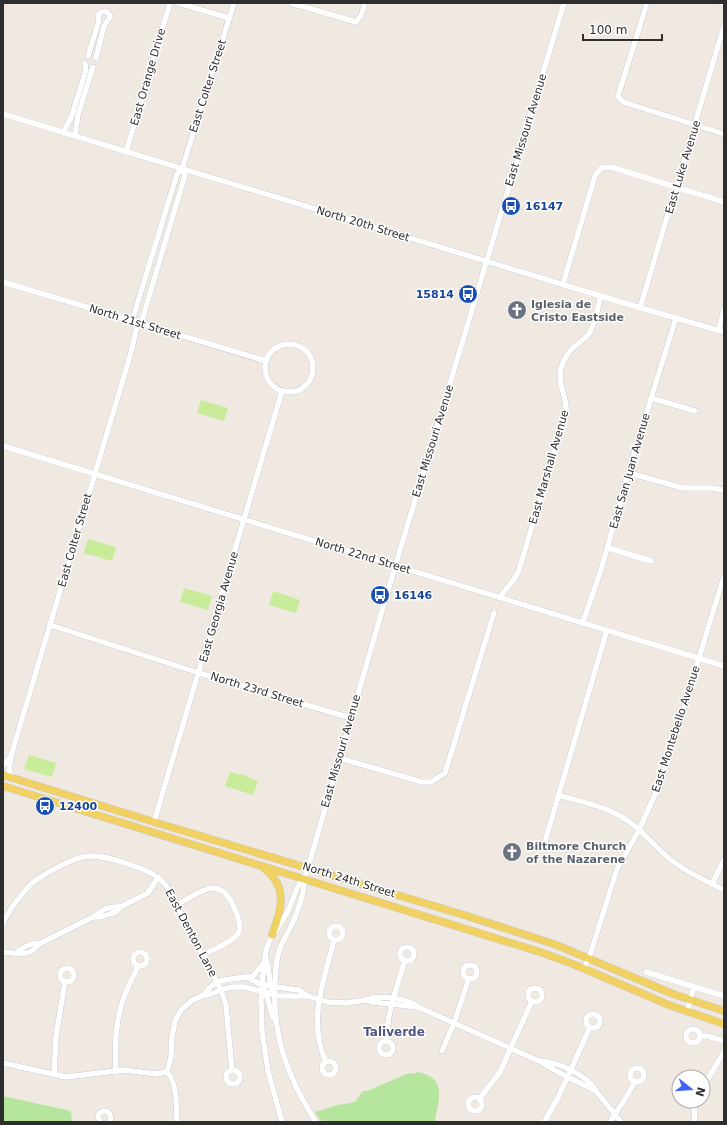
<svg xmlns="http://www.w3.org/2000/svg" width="727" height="1125" font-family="'DejaVu Sans',sans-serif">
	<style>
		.green { fill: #b6e59e }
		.pitch { fill: #c9ec9a }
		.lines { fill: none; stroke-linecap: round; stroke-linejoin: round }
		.minor-casing { stroke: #b4b7c1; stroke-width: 6 }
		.major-casing { stroke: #c9c9c9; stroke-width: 8 }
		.minor { stroke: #fff; stroke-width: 5.5 }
		.major { stroke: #f2d163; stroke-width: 7 }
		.labels { text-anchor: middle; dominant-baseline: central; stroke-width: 3; stroke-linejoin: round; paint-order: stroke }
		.street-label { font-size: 11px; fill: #2e2e2e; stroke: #fff }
		.transit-label { font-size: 11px; font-weight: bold; fill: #164399; stroke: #fff; text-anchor: start }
		.worship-label { font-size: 11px; font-weight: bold; fill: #5b616d; stroke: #fff; text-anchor: start }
		.neighbourhood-label { font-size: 12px; font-weight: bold; fill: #4d5680; stroke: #fff }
	</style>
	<rect width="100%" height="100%" fill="#efe9e1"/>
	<g class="green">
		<path d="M418,1072c29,6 21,27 17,48l3,2h-116l-7,-10 23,-7 17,-3 8,-11h4l42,-18 5,1z"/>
		<path d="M3,1096l68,15 1,11h-69z"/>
	</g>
	<g class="pitch">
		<path d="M201,400l27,8 -4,13 -27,-8z"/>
		<path d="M88,539l28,8 -4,14 -28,-8z"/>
		<path d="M184,588l28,8 -4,14 -28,-8z"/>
		<path d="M273,591l27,9 -4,13 -27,-8z"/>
		<path d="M29,755l27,8 -4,14 -28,-8z"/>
		<path d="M230,772l11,3 1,-1 5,2v1l11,4 -5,14 -28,-9z"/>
	</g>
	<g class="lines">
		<defs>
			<g id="minor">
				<path d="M178,3l51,15"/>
				<path d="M291,3l65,19 5,-6 4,-13"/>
				<path d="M647,3l-29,93 5,6 101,32"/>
				<path d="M722,3h2"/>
				<path d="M88,56l10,-32 1,-11 6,-2 4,3 1,3 -6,9 -8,32"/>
				<path d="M3,114l614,187 107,31"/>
				<path d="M63,133l9,-18 14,-45 -1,-6"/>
				<path d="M75,136l3,-21 15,-48"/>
				<path d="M126,152l44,-149"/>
				<path d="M3,282l263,79"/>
				<path d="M563,284l32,-108 6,-8 10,-1 113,35"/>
				<path d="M640,308l84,-282"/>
				<path d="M132,321l45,-147 5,-5 52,-166"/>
				<path d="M141,324l44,-149 -3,-6"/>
				<path d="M718,331l6,-21"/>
				<circle cx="289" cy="368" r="24"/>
				<path d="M651,398l44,13"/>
				<path d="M3,446l721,220"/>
				<path d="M629,473l54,15h28l13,2"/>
				<path d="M608,548l43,13"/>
				<path d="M500,597l15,-19 4,-8 47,-157c2,-16 -9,-26 -5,-45 3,-11 9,-19 18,-25 3,-3 7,-5 9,-8 6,-7 10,-29 13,-39"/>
				<path d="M583,622l18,-52 30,-107 45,-145"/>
				<path d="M50,625l149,48 152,45"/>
				<path d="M339,758l83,24h9l14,-9 49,-160"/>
				<path d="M3,766l8,-10"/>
				<path d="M13,778l-4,-5 2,-17 119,-400 8,-33"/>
				<path d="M558,795c22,6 44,11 64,22 19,11 32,29 49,43 15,12 35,21 53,30"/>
				<path d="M154,822l128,-431"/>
				<path d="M544,845l63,-215"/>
				<path d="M304,879c1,13 -7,35 -13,47 -3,7 -8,14 -11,22 -4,10 -4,22 -5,33 -3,54 12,96 41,141"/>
				<path d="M712,884l12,-24"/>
				<path d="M177,905c9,-5 26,-17 36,-17 4,0 8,2 11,4 8,8 20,32 14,42 -6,8 -26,16 -35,21"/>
				<path d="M93,917h8l15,-5 4,-5 28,-14 10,-16"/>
				<path d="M3,924c4,-12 23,-37 33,-44 12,-8 40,-24 53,-24 14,-1 29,5 42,9 14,5 27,9 36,22l54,103 5,15 6,65"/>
				<circle cx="336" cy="933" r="7"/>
				<circle cx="407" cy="954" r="7"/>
				<path d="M3,952c15,1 26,6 36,-8l54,-27 12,-8 9,-2h6"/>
				<circle cx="140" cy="959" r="7"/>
				<path d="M17,953c6,-6 13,-10 22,-9"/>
				<path d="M266,959l2,8 3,22"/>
				<circle cx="470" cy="972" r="7"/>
				<circle cx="67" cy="975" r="7"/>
				<path d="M584,969l7,-17 26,-83 22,-39 23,-51 62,-203"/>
				<path d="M646,972l78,24"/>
				<path d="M247,977l11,6 17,4 24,3 9,6 19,6 20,1 19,-3 6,-2 13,-1 19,3 10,4 4,3 121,54 17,10 40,20"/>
				<circle cx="535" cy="995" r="7"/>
				<path d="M265,990l8,28"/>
				<path d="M204,995c12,-20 30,-15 49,-19l11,-13"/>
				<path d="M366,1000l6,2 46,5"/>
				<path d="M687,1012l7,-25"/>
				<circle cx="593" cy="1021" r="7"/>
				<circle cx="693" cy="1036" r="7"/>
				<path d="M700,1036h7l17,5"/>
				<path d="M386,1041c1,-28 11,-54 19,-81"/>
				<circle cx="386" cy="1048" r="7"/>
				<path d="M442,1051l12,-28 15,-45"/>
				<path d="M540,1061c17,1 48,14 56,30l25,31"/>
				<circle cx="329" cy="1068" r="7"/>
				<path d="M326,1062c-19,-41 -2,-81 8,-122"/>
				<path d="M3,1063l63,14 58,-7 32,4 11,-2"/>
				<circle cx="637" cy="1075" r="7"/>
				<circle cx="233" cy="1077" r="7"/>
				<path d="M116,1071c-1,-25 -1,-47 7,-71 4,-12 10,-23 15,-34"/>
				<path d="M167,1072l4,-15 1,-20 3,-16 6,-11 10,-9 13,-6h4l19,-7 6,-1h11l36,9h28"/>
				<path d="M167,1072c11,12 9,35 10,50"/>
				<path d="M54,1074l2,-37 9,-56"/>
				<path d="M703,1087l21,-35"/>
				<circle cx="475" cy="1104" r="7"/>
				<path d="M479,1099l21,-27 32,-71"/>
				<path d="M100,1122l-2,-6c5,-10 17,-3 11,6"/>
				<path d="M282,1122l-14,-51 -6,-40 -1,-31 2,-25 3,-25 6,-15 5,-6 11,-18 11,-27 5,-5 4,-11 78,-271 178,-594"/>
				<path d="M544,1122l14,-24 32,-71"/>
				<path d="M610,1122l17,-26 8,-15"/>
				<path d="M695,1122l-1,-13 2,-8"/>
			</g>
			<g id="major">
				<path d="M3,775l151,47 310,93 90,29 119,50 51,17"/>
				<path d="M3,786l537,166 33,12 96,41 55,19"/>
				<path d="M264,868c25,19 17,43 8,67"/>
			</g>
		</defs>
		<use href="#minor" class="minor-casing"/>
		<use href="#major" class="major-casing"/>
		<use href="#minor" class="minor"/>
		<use href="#major" class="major"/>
	</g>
	<defs>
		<symbol id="bus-disc" viewBox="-11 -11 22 22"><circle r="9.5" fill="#1a4fb4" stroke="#fff"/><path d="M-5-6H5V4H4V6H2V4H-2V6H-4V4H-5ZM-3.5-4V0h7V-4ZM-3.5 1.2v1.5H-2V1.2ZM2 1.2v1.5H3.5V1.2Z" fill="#fff"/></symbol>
		<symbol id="church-disc" viewBox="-11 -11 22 22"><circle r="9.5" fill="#6b7280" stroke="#fff"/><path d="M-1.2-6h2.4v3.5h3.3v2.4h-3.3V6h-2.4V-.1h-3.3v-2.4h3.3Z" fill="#fff"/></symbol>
	</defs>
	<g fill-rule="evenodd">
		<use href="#bus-disc" x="500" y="195" width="22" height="22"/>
		<use href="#bus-disc" x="457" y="283" width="22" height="22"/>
		<use href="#church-disc" x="506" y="299" width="22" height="22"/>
		<use href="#bus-disc" x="369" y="584" width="22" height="22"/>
		<use href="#bus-disc" x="34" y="795" width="22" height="22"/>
		<use href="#church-disc" x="501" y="841" width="22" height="22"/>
	</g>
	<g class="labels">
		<g class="street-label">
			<text transform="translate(148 77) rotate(-74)">East Orange Drive</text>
			<text transform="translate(208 86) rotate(-72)">East Colter Street</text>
			<text transform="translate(526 130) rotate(-73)">East Missouri Avenue</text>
			<text transform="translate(683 167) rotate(-73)">East Luke Avenue</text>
			<text transform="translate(363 224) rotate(17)">North 20th Street</text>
			<text transform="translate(135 322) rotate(17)">North 21st Street</text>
			<text transform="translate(433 441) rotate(-73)">East Missouri Avenue</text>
			<text transform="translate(549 467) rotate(-74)">East Marshall Avenue</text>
			<text transform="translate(630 471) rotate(-74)">East San Juan Avenue</text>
			<text transform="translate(75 540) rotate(-74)">East Colter Street</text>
			<text transform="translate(363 556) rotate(17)">North 22nd Street</text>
			<text transform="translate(219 607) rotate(-74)">East Georgia Avenue</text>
			<text transform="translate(257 690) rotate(17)">North 23rd Street</text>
			<text transform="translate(676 729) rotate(-72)">East Montebello Avenue</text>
			<text transform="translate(341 751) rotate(-74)">East Missouri Avenue</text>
			<text transform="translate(349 880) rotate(17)">North 24th Street</text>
			<text transform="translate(191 933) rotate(62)">East Denton Lane</text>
		</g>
		<g class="transit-label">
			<text x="525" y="206">16147</text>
			<text x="454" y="294" text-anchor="end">15814</text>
			<text x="394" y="595">16146</text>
			<text x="59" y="806">12400</text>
		</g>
		<g class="worship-label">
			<text x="531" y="304">Iglesia de<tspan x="531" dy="13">Cristo Eastside</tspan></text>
			<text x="526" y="846">Biltmore Church<tspan x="526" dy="13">of the Nazarene</tspan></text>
		</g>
		<g class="neighbourhood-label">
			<text x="394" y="1032">Taliverde</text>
		</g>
	</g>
	<rect width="727" height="1125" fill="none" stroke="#2e2e2e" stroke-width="8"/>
	<g transform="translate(691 1089) rotate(107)"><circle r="19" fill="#ffffff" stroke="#ababab"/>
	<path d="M0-3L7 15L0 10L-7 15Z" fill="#4264fb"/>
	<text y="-6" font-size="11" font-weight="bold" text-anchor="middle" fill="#2e2e2e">N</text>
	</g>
	<path d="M583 34v6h79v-6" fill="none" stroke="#2e2e2e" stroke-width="2"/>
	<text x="589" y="34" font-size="12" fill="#2e2e2e" stroke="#ffffff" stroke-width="3" paint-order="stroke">100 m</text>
</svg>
